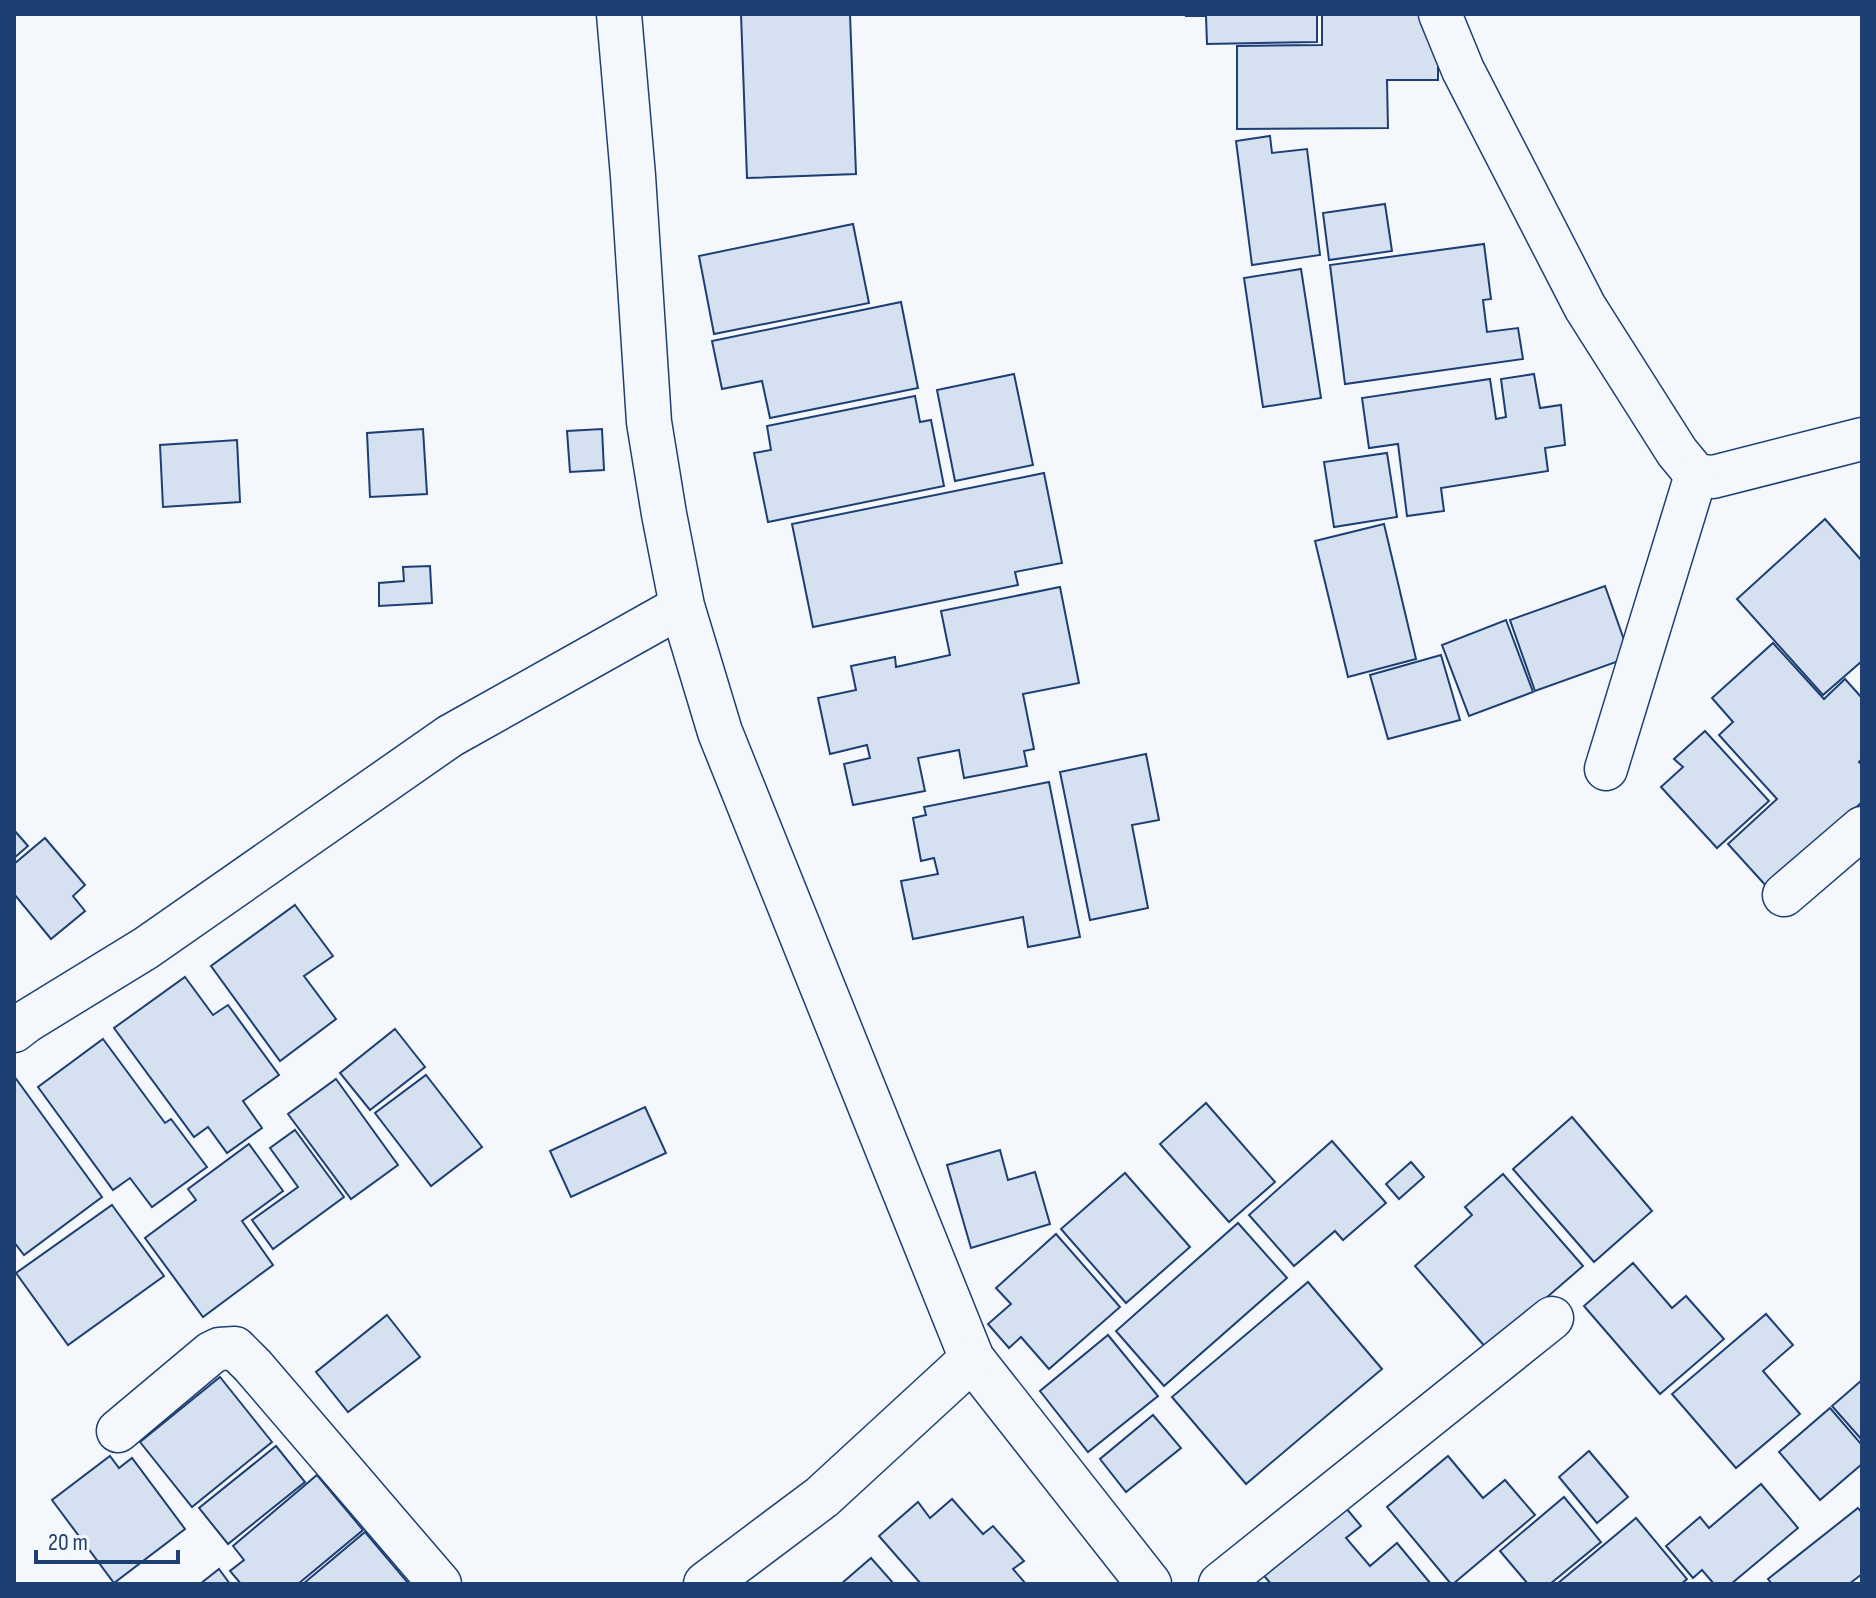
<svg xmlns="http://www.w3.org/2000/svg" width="1876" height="1598" font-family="'Sofia Sans Condensed',sans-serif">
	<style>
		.building { fill: #d5e0f0; stroke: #1d3f73; stroke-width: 2 }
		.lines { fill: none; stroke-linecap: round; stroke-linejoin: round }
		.minor-casing { stroke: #1d3f73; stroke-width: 45 }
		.tertiary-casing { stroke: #1d3f73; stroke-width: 47 }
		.minor { stroke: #f4f7fb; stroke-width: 42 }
		.tertiary { stroke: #f4f7fb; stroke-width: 44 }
	</style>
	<rect width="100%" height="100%" fill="#f4f7fb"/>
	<g class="building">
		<path d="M741,14h109l6,160 -109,4z"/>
		<path d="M1186,14h131v28l-110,2 -1,-28h-20z"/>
		<path d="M1438,14v66h-51l1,48 -151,1v-83l85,-1v-30z"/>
		<path d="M1270,136l2,17 35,-4 13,106 -68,10 -16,-124z"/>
		<path d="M1385,204l7,47 -63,9 -6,-47z"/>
		<path d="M853,224l16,79 -155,31 -15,-78z"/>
		<path d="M1484,244l7,55 -8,1 4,32 31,-4 5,31 -178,25 -15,-119z"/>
		<path d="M1301,269l20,129 -58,9 -19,-129z"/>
		<path d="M901,302l17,86 -148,30 -8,-37 -40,8 -10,-48z"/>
		<path d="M1014,374l19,91 -78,16 -18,-91z"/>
		<path d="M1534,374l6,34 21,-3 4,40 -20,3 3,23 -107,17 3,23 -37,5 -9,-72 -29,4 -7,-50 128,-19 6,40 10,-2 -5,-38z"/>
		<path d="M915,396l5,26 11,-2 13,66 -176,36 -14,-69 17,-3 -4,-24z"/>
		<path d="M423,429l4,65 -57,3 -3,-64z"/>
		<path d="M602,429l2,41 -34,2 -3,-41z"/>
		<path d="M237,440l3,62 -77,5 -3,-62z"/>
		<path d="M1387,453l10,64 -63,10 -10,-65z"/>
		<path d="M1044,473l18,90 -47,9 3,13 -205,42 -21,-103z"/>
		<path d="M1825,519l37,42v100l-39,34 -86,-96z"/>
		<path d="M1384,524l32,135 -68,18 -33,-136z"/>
		<path d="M430,566l2,37 -53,3v-23l25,-2 -1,-14z"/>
		<path d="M1605,586l25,71 -95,34 -25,-71z"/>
		<path d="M1060,587l19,96 -56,11 11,55 -10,2 3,15 -63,12 -5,-28 -41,8 7,33 -72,14 -9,-41 26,-6 -3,-13 -37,9 -12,-56 38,-8 -5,-24 44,-9 1,10 54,-12 -9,-44z"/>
		<path d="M1506,620l27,72 -64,24 -27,-71z"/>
		<path d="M1773,643l51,56 21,-20 17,19v61l-3,3 3,3v37l-94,86 -40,-44 49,-45 -58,-64 14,-13 -21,-24z"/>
		<path d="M1441,655l19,65 -72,19 -18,-64z"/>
		<path d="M1705,731l64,70 -52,47 -56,-61 22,-20 -9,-8z"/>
		<path d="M1146,754l13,66 -27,5 16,83 -58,12 -30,-148z"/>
		<path d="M1049,782l31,155 -52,10 -5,-30 -110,22 -12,-58 37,-7 -4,-16 -13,3 -8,-43 13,-3 -2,-8z"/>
		<path d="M14,830l14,16 -14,12z"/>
		<path d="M45,838l40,47 -12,11 12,15 -34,28 -37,-45v-30z"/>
		<path d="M295,905l38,51 -29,20 32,43 -56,42 -69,-95z"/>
		<path d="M185,977l28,38 15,-10 51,70 -36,26 19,27 -35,25 -19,-26 -14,10 -80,-109z"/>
		<path d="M395,1029l30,38 -55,43 -30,-37z"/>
		<path d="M103,1039l62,84 6,-4 36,48 -55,40 -22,-29 -17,12 -75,-103z"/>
		<path d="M426,1075l56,72 -51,39 -56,-73z"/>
		<path d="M14,1076l88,121 -78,58 -10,-13z"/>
		<path d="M336,1079l62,86 -47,34 -63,-85z"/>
		<path d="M1206,1103l69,79 -46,40 -69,-78z"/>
		<path d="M645,1107l21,46 -95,44 -21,-46z"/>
		<path d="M1572,1117l80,94 -58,51 -81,-93z"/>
		<path d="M295,1130l49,67 -71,52 -21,-29 46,-33 -28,-39z"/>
		<path d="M1332,1141l54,62 -43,37 -8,-9 -41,35 -45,-51z"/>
		<path d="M249,1144l34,47 -41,30 31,44 -70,52 -58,-79 51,-38 -8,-11z"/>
		<path d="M1000,1150l8,30 27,-8 15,52 -79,24 -24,-83z"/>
		<path d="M1411,1162l13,15 -25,22 -13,-15z"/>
		<path d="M1125,1173l65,74 -64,56 -65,-74z"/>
		<path d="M1503,1174l80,92 -96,83 -72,-83 57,-51 -7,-8z"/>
		<path d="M112,1205l52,71 -96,69 -52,-72z"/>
		<path d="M1238,1223l49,55 -123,108 -48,-55z"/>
		<path d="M1056,1234l64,73 -71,62 -28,-32 -12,11 -21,-24 23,-20 -15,-16z"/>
		<path d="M1633,1263l39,45 14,-12 38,43 -64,55 -76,-88z"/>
		<path d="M1308,1282l74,87 -136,115 -74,-87z"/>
		<path d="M1766,1314l27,31 -30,26 37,43 -64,54 -64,-74z"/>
		<path d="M387,1315l33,42 -72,55 -32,-40z"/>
		<path d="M1108,1335l50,61 -70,56 -48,-61z"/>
		<path d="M220,1377l52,65 -80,65 -52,-65z"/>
		<path d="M1862,1380v60l-30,-34z"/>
		<path d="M1830,1408l32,37v19l-42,36 -41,-48z"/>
		<path d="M1153,1415l28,33 -55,44 -26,-33z"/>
		<path d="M276,1446l29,36 -77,62 -29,-36z"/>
		<path d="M1589,1451l39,46 -31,26 -38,-46z"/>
		<path d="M110,1456l9,12 13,-10 53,71 -71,54 -62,-83z"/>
		<path d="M1448,1456l35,42 22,-18 30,35 -82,69h-2l-64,-77z"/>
		<path d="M317,1475l46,55 -65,54h-57l-11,-13 14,-11 -11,-14z"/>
		<path d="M1761,1484l37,44 -67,56h-17l-12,-14 -9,8 -27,-32 34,-29 9,11z"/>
		<path d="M1564,1497l37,45 -51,42h-22l-28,-33z"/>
		<path d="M952,1499l31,35 10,-8 31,35 -11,8 13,15h-105l-42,-48 39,-34 12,16z"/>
		<path d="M1341,1502l20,24 -15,12 24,28 27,-23 34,41h-160l-11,-13z"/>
		<path d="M1858,1508l4,5v61l-13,10h-77l-4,-5z"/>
		<path d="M1636,1518l51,61 -6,5h-124z"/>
		<path d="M365,1532l44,52h-106z"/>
		<path d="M871,1558l23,26h-53z"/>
		<path d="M219,1569l11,15h-30z"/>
	</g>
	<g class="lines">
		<defs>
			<g id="minor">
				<path d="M1440,14l23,56 122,237 92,145 19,23 17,2 149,-38"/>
				<path d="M1606,769l90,-294"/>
				<path d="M1784,895l78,-67"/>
				<path d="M14,1031l13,-10 119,-73 304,-212 232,-130"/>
				<path d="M118,1431l93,-78 8,-4 16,-1 18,18 187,218"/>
				<path d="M1220,1584l332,-266"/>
			</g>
			<g id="tertiary">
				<path d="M619,14l14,162 16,246 15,92 18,92 38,126 252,627 177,225"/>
				<path d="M706,1584l116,-87 150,-138"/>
			</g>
		</defs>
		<use href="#minor" class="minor-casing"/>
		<use href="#tertiary" class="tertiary-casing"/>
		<use href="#minor" class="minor"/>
		<use href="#tertiary" class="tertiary"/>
	</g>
	<rect width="1876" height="1598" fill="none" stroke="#1d3f73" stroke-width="32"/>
	<path d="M36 1550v12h142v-12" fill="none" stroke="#1d3f73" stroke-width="4"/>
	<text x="48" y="1550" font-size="24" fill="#1d3f73" stroke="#f4f7fb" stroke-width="6" paint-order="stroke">20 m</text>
</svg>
